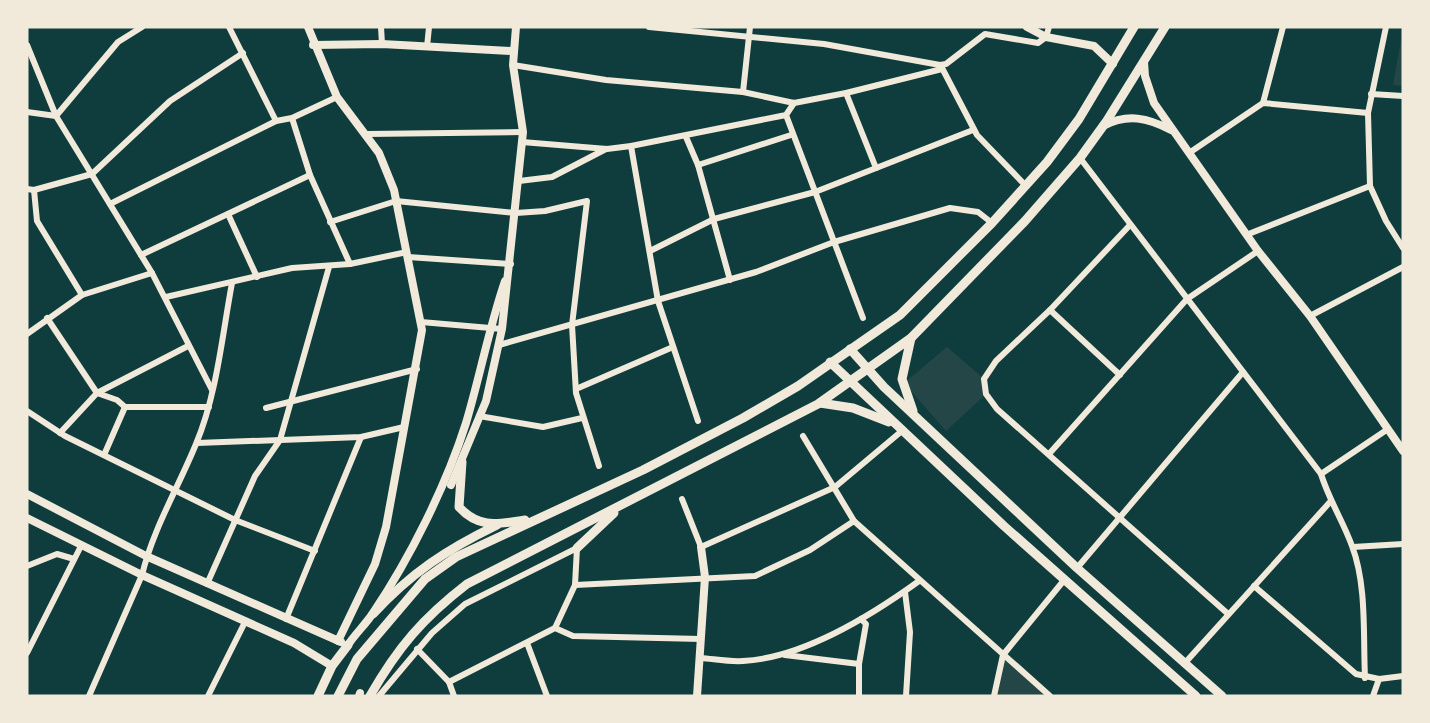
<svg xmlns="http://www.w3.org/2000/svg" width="1430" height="723" font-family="'Libre Baskerville',serif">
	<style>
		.green { fill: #244646 }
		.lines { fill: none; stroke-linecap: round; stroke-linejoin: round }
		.minor { stroke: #f1e9da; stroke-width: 6 }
		.tertiary { stroke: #f1e9da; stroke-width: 8 }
		.secondary { stroke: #f1e9da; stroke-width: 8 }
		.primary { stroke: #f1e9da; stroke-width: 9 }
	</style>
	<rect width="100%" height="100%" fill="#0f3d3e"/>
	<g class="green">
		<path d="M1401,40h2v46l-10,-1z"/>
		<path d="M947,347l37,32 2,15 -40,37 -42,-48z"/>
		<path d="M1003,655l47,41h-56z"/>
	</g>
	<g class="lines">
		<g class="minor">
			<path d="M229,27l47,94"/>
			<path d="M381,27l1,17"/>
			<path d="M649,27l175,17 116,21 6,-1 39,-30 53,9 8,-6 3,-10"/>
			<path d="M1386,27l-18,86 2,73 16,35 17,27"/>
			<path d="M27,45l29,71 96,157 60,117"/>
			<path d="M427,47l2,-20"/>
			<path d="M513,65l93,15 137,12 51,11 52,-10 96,-24"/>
			<path d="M941,66l36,69 49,51"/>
			<path d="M743,92l7,-65"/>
			<path d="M846,93l30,75"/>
			<path d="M1371,94l32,2"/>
			<path d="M1263,103l20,-76"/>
			<path d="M27,112l29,4"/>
			<path d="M786,115l77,203"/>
			<path d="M56,116l62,-74 24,-15"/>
			<path d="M292,118l18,57 40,89"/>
			<path d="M367,134l156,-2"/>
			<path d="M686,137l12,28 32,115"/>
			<path d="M522,142l85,7 24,-3 155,-31 8,-12"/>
			<path d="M631,146l27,155 40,120"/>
			<path d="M1189,153l74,-50 105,10"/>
			<path d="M1080,158l241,316c8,26 22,47 31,72 15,39 11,90 13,132"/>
			<path d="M698,165l93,-30"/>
			<path d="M519,181l33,-4 54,-28"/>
			<path d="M27,189l7,1 58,-16 78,-73 73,-48"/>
			<path d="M34,190l3,31 45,74"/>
			<path d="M110,204l166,-83 16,-3 45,-21"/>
			<path d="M228,214l29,63"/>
			<path d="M330,222l66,-21 120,12 29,-2 42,-10 -15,124 4,68 23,73"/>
			<path d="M1130,225l-80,85 -54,51 -12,18 2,15 11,15 230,204"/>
			<path d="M1246,235l124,-49"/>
			<path d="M650,251l64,-32 101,-27 158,-62"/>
			<path d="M141,255l169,-80"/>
			<path d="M408,257l103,7"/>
			<path d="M166,297l126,-29 58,-4 57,-12"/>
			<path d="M1050,310l70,65"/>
			<path d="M1310,316l93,-49"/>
			<path d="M47,318l50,75 91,-47"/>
			<path d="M421,322l81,7"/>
			<path d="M27,334l55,-39 70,-22"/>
			<path d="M499,345l257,-73 78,-30 116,-34 28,4 14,11"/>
			<path d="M576,389l97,-42"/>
			<path d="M266,408l151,-39"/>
			<path d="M27,411l38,25 170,84 80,31"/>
			<path d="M479,416l64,11 39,-9"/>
			<path d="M60,433l37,-40 20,7 8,7h84"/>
			<path d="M803,436l51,85 196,175"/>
			<path d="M197,443l164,-6 43,-10"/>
			<path d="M1049,454l138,-155 71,-48"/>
			<path d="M104,455l21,-48"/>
			<path d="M1321,474l67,-45"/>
			<path d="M682,499l19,48 134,-60 68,-57"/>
			<path d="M1353,547l50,-3"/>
			<path d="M27,566l30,-12 17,5"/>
			<path d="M1077,568l166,-196"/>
			<path d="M207,584l48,-108 25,-36 49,-173"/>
			<path d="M575,585l180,-9 55,-26 44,-29"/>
			<path d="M1254,586l102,88 23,5 24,-3"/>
			<path d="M905,592l5,40 -4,64"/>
			<path d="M286,619l75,-182"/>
			<path d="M527,643l20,53"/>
			<path d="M417,649l32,33 5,14"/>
			<path d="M27,653l54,-107"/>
			<path d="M785,655l74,9"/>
			<path d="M701,658c13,1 28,4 42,3 59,-3 129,-46 176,-80"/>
			<path d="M1184,664l146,-162"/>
			<path d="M449,682l106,-54 18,8 128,3"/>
			<path d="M89,696l53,-121c11,-46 36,-87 54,-131 21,-50 26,-108 36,-161"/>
			<path d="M208,696l37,-74"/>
			<path d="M379,696l53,-63 33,-29 112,-56 -2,37 -20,43"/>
			<path d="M859,696v-32l7,-40 -5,-5"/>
			<path d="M994,696l9,-41 62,-76"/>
			<path d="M1373,696l6,-17"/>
		</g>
		<g class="tertiary">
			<path d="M308,27l29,70 42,56 15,37 28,140 -36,197 -11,37 -37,77"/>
			<path d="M1027,27l19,10 48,9 19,18"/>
			<path d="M313,45l69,-1 130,7"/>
			<path d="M1144,62l1,14 9,27 104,148 52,65 93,135"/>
			<path d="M1103,126c25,-13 45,-8 68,4"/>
			<path d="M27,494l119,62 195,86"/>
			<path d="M27,518l115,57 152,68 38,23"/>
			<path d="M697,696l8,-119 -4,-30"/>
		</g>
		<g class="secondary">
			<path d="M451,485l35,-84 16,-72 21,-197 -10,-67 3,-38"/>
			<path d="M348,645c7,-11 18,-21 25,-32 37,-55 73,-127 93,-190 14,-47 23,-95 39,-142"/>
			<path d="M359,696l1,-3"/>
		</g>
		<g class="primary">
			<path d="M911,338l-9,41 11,32"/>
			<path d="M850,349l34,38 193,181 145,128"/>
			<path d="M830,362l174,164 192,170"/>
			<path d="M820,403l33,5 36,14"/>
			<path d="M462,462l-3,45c20,22 39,17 66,13"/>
			<path d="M577,548l37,-35"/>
			<path d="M373,614c39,-42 73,-64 124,-89"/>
			<path d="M318,696l14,-30 16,-21"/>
			<path d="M338,696l19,-37 68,-80 31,-22 187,-87 100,-52 55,-32 102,-71 92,-92 55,-61 32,-43 55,-92"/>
			<path d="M370,696c28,-49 53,-78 97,-112l351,-180 93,-66 114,-117 55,-63 26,-36 59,-95"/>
		</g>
	</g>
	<rect width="1430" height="723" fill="none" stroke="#f1e9da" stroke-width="57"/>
</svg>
